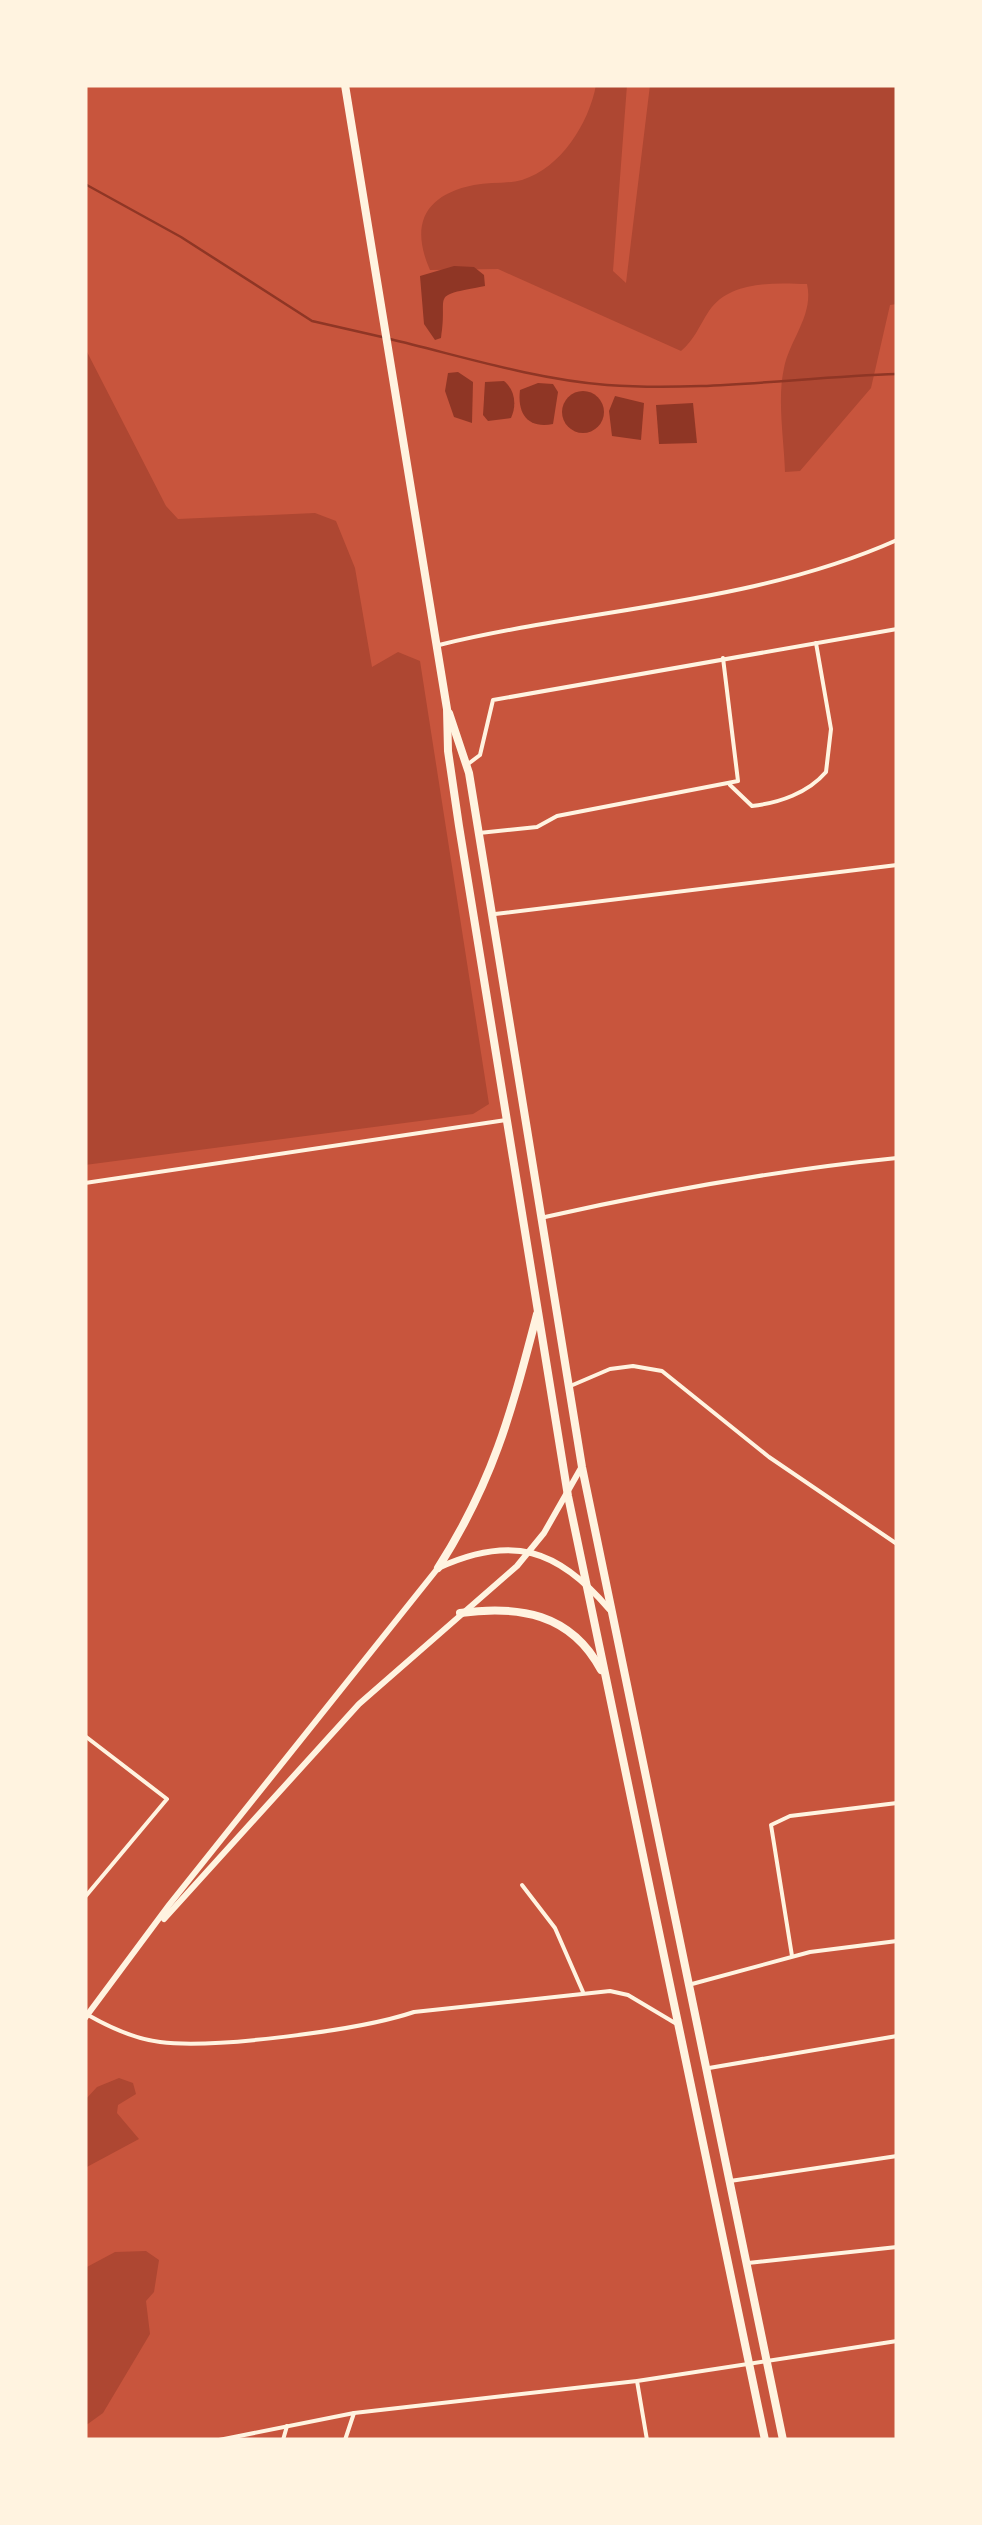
<svg xmlns="http://www.w3.org/2000/svg" width="982" height="2525" font-family="'Space Grotesk',sans-serif">
	<style>
		.green { fill: #ae4732 }
		.water { fill: #8f3625 }
		.lines { fill: none; stroke-linecap: round; stroke-linejoin: round }
		.stream { stroke: #8f3625; stroke-width: 2.5 }
		.minor { stroke: #fff3e0; stroke-width: 4 }
		.secondary { stroke: #fff3e0; stroke-width: 6 }
		.trunk { stroke: #fff3e0; stroke-width: 8 }
	</style>
	<rect width="100%" height="100%" fill="#c8553d"/>
	<g class="green">
		<path d="M596,85h31l-14,186 13,12 24,-198h247v219l-7,1 -19,83 -71,83 -15,1c-1,-32 -8,-73 -1,-104 6,-29 30,-53 23,-84 -32,-1 -77,-4 -98,27 -10,15 -14,28 -28,40l-183,-82 -68,1c-20,-45 -6,-75 44,-85 16,-3 33,-1 48,-5 39,-12 67,-57 74,-95z"/>
		<path d="M85,348l81,158 12,13 137,-6 21,8 19,47 17,99 26,-15 22,9 69,443 -16,10 -388,51z"/>
		<path d="M119,2078l14,5 3,11 -18,11 -1,8 22,26 -54,29v-68l12,-13z"/>
		<path d="M146,2251l13,9 -5,32 -8,9 4,33 -47,79 -18,13v-158l30,-16z"/>
	</g>
	<g class="water">
		<path d="M454,266l20,1 10,8 1,11c-58,11 -36,6 -44,52l-6,2 -11,-16 -4,-48z"/>
		<path d="M458,372l15,10 -1,41 -18,-6 -9,-26 3,-18z"/>
		<path d="M485,382l19,-1c11,9 13,24 7,37l-23,3 -5,-6z"/>
		<path d="M538,383l15,1 5,8 -5,32c-25,5 -36,-10 -33,-34z"/>
		<circle cx="583" cy="412" r="21"/>
		<path d="M615,396l29,7 -3,37 -29,-4 -3,-25z"/>
		<path d="M693,403l4,40 -38,1 -3,-39z"/>
	</g>
	<g class="lines">
		<g class="stream">
			<path d="M85,184l96,53 131,84 70,16"/>
			<path d="M390,339c71,17 143,40 217,46 96,7 194,-8 290,-11"/>
		</g>
		<g class="minor">
			<path d="M439,645c151,-37 315,-41 458,-105"/>
			<path d="M468,764l12,-9 13,-55 404,-71"/>
			<path d="M730,785l22,21c27,-3 56,-13 74,-34l5,-43 -15,-86"/>
			<path d="M479,833l58,-6 20,-11 181,-35 -15,-123"/>
			<path d="M495,914l402,-49"/>
			<path d="M85,1183l421,-63"/>
			<path d="M545,1217c116,-26 233,-47 352,-59"/>
			<path d="M568,1387l42,-18 23,-3 29,5 107,86 128,87"/>
			<path d="M85,1736l82,63 -82,98"/>
			<path d="M522,1885l33,43 28,64"/>
			<path d="M792,1956l-21,-131 19,-9 107,-13"/>
			<path d="M692,1984l118,-32 87,-11"/>
			<path d="M88,2015c21,12 47,24 72,27 55,7 201,-12 254,-30l196,-21 18,4 47,28"/>
			<path d="M709,2068l188,-32"/>
			<path d="M730,2181l167,-25"/>
			<path d="M748,2263l149,-16"/>
			<path d="M637,2381l10,59"/>
			<path d="M219,2440l135,-27 283,-32 260,-40"/>
			<path d="M283,2440l4,-14"/>
			<path d="M345,2440l9,-27"/>
		</g>
		<g class="secondary">
			<path d="M164,1919l195,-215 158,-138 27,-33 37,-65"/>
			<path d="M85,2018l84,-113 269,-337c74,-34 120,-19 171,41"/>
		</g>
		<g class="trunk">
			<path d="M345,85l102,624 1,42 11,75 109,670 197,944"/>
			<path d="M449,713l20,60 113,694 201,973"/>
			<path d="M438,1568c56,-88 73,-155 99,-254"/>
			<path d="M460,1613c58,-8 111,0 141,57"/>
		</g>
	</g>
	<rect width="982" height="2525" fill="none" stroke="#fff3e0" stroke-width="175"/>
</svg>
